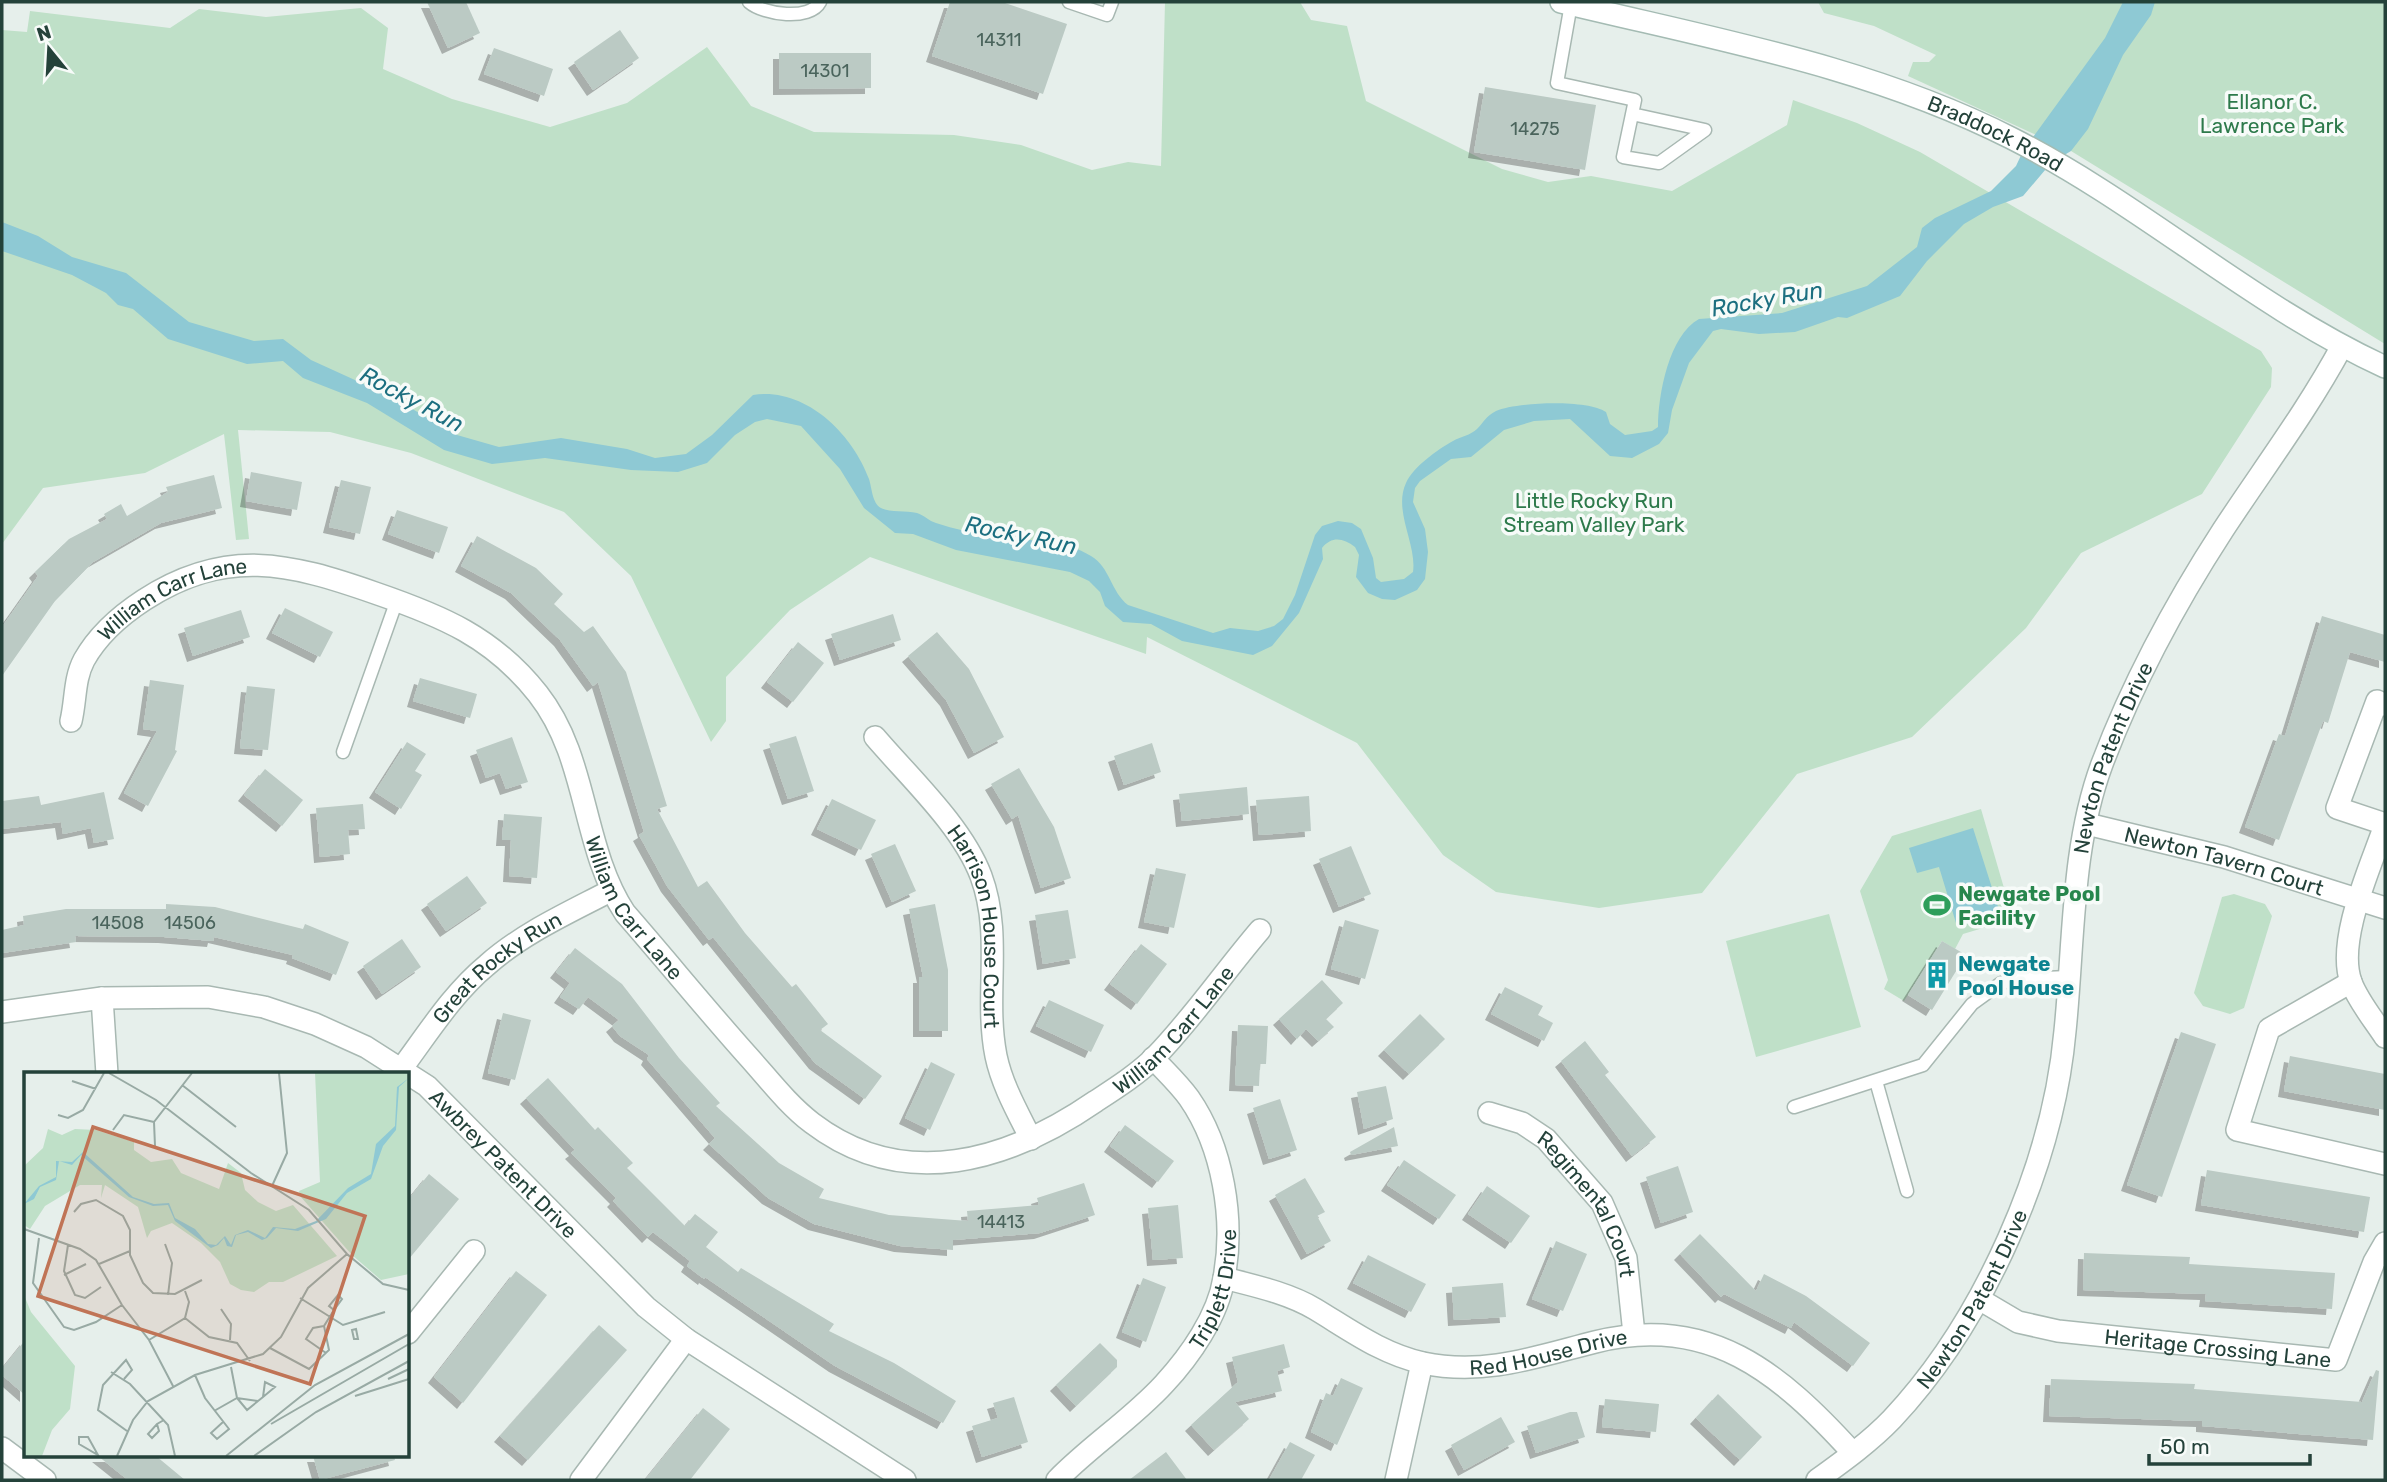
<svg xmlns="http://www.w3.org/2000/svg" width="2387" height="1482" font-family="Rubik,sans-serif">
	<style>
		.green { fill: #bfe0c8 }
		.water { fill: #8ec9d4 }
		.building { fill: #bbcac4; filter: url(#shadow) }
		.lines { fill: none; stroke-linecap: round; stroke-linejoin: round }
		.service-casing { stroke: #a8b8b2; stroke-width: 15 }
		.minor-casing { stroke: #a8b8b2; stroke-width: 24 }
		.tertiary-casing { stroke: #a8b8b2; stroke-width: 24 }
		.secondary-casing { stroke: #a4bbb3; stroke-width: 24 }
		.service { stroke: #fff; stroke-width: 12 }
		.minor { stroke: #fff; stroke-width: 21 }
		.tertiary { stroke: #fff; stroke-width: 21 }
		.secondary { stroke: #fff; stroke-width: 21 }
		.labels { text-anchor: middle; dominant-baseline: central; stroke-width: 7; stroke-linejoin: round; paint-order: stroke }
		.number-label { font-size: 18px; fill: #4a645c }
		.park-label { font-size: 21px; fill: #2d7a4b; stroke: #f7fbf9 }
		.street-label { font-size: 21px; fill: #24423a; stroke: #f7fbf9 }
		.leisure-label { font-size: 21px; font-weight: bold; fill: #27864d; stroke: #f7fbf9; text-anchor: start }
		.culture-label { font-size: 21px; font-weight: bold; fill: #0d838f; stroke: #f7fbf9; text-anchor: start }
		.water-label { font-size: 23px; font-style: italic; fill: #1c6f80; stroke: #f7fbf9 }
		.inset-road { fill: none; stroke: #98aaa4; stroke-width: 2 }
		.view { fill: #c07456; fill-opacity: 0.15; stroke: #c07456; stroke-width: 3.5 }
		.inset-edge { fill: none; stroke: #24423a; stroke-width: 3.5 }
	</style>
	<defs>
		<filter id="shadow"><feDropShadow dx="-6" dy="6" stdDeviation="0" flood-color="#0004"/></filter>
	</defs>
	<rect width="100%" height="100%" fill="#e6efeb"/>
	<g class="green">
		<path d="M1165,2h135l11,18 36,6 19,75 136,68 46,13 43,-6 81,15 115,-66 6,-25 64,23 63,29 341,199 11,17 -1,19 -69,107 -121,59 -55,75 -114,109 -115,37 -95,119 -103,15 -103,-16 -53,-37 -86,-112 -210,-106 -1,17 -276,-97 -80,53 -64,67v44l-15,21 -80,-166 -67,-64 -153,-59 -81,-21 -92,-2 11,109 -13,1 -12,-106 -79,39 -102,15 -41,56v-514l25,2 3,-21 140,17 29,-19 67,8 95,-9 27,20 -5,41 69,30 98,28 77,-24 80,-56 44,59 63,26 140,3 67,10 71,25 36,-8 33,4z"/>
		<path d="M1818,2h567v342l-314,-193 -163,-75 5,-14h16l7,-7 -62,-29 -50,-13z"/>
		<path d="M1981,809l32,110 -50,15 -8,15 -13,-8 -38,60 -20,-12 4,-9 -28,-89 32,-55z"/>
		<path d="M2234,894l31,10 7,12 -28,92 -14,6 -27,-8 -9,-13 28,-96z"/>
		<path d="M1829,914l32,113 -105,30 -30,-116z"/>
	</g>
	<g class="water">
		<path d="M2123,2h32l-4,13 -28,40 -35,74 -17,22 -20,12 -28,33 -30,11 -29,17 -37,37 -27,35 -53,22 -9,-1 -43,15 -36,2 -38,-5 -8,2 -24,32 -17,47 -4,23 -9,11 -27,14 -22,-2 -40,-37 -36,2 -30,9 -33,27 -20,2 -31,22 -5,7 -2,14 12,27 3,23 -3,27 -8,11 -22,10 -13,-1 -14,-6 -12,-16 3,-22 -4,-8c-12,-9 -23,-11 -33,1l1,11 -24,54 -27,33 -19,9 -71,-14 -31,-17 -28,-2 -18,-16 -5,-14 -11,-11 -19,-9 -114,-22 -43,-16 -18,-1 -31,-25 -24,-39 -39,-43 -34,-7 -12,3 -20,13 -28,28 -29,9 -47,-2 -86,-12 -53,6 -48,-14 -77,-47 -64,-25 -20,-17 -36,3 -79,-25 -35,-30 -15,-4 -12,-12 -34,-18 -70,-24v-29l36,14 34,21 54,16 63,49 65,19 29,-2 28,21 79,36 67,39 42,12 62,-9 66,11 28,9 31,-4 26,-19 41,-40c52,-8 99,38 116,84 3,9 3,24 12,29 10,5 25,2 36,5 7,2 12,8 19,10 18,6 38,10 57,13 36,7 64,0 98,20 19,11 20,36 37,49l85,28 17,-5 28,3 16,-5 9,-7 12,-24 20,-60 7,-9 16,-5 14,2 9,6 12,29 3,20 5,4 23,-3 9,-7c4,-28 -20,-61 -7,-89 7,-16 31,-33 47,-42 7,-4 18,-6 24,-12 7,-7 9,-13 19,-18 20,-9 91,-12 110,1l4,12 15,11 27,-4 6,-4c0,-32 11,-92 41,-108l83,-6 85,-27 50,-39 5,-19 13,-10 56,-27 25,-25 7,-15 82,-113z"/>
		<path d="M1973,828l26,82 -43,13 -17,-56 -22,6 -8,-25z"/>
	</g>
	<g class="building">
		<path d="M427,2h39l14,31 -32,15z"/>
		<path d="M950,2h52l65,22 -24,70 -111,-38z"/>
		<path d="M620,30l19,28 -46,32 -19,-28z"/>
		<path d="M494,48l59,21 -9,27 -60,-22z"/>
		<path d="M779,53h92v35l-92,1z"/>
		<path d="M1485,87l111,18 -11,65 -111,-18z"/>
		<path d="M251,472l51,10 -5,28 -51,-9z"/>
		<path d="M214,475l8,33 -61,15 -68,39 -38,39 -53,75v-49l36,-51 -3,-4 34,-33 38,-20 -3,-5 17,-10 6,12 41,-24 -2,-5z"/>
		<path d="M341,480l30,7 -11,47 -31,-7z"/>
		<path d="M397,510l51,17 -9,26 -51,-19z"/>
		<path d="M477,536l59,32 27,26 -9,10 30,28 9,-6 33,46 41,134 -10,3 41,78 9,-6 38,52 47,54 4,-3 32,40 -8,6 62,46 -17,23 -50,-36 -102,-126 -4,3 -42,-54 -28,-51 5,-3 -46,-150 -5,4 -33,-46 -49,-47 -50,-27z"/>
		<path d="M285,608l48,24 -13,25 -48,-24z"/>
		<path d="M241,610l9,27 -57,19 -9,-28z"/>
		<path d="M893,614l8,26 -61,20 -9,-26z"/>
		<path d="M2322,616l63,19v27l-35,-10 -22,71 -5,-2 -44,119 -34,-13 34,-93 6,2z"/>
		<path d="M937,632l32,37 35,68 -30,16 -28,-53 -38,-44z"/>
		<path d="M798,642l26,21 -31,39 -26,-20z"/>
		<path d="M420,678l57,16 -7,24 -57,-17z"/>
		<path d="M150,680l34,5 -9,65 2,1 -29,55 -24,-13 33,-62 -14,-2z"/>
		<path d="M247,686l28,3 -7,61 -28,-2z"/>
		<path d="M796,736l18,55 -26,8 -19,-55z"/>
		<path d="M512,737l16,45 -22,7 -6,-16 -14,5 -10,-28z"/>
		<path d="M407,742l19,12 -11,17 7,4 -21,34 -26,-17z"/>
		<path d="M1152,743l9,29 -37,13 -10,-29z"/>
		<path d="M1019,768l35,59 17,51 -30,10 -23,-73 -6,4 -21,-35z"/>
		<path d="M265,769l38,31 -21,26 -38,-31z"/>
		<path d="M1247,787l2,27 -67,7 -3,-27z"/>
		<path d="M104,792l10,47 -20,4 -3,-15 -28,6 -2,-12 -59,7v-28l37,-5 2,9z"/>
		<path d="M1309,796l2,35 -52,4 -3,-35z"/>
		<path d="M832,799l44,21 -15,30 -44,-21z"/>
		<path d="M363,804l2,25 -17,1 2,24 -30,3 -4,-49z"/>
		<path d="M504,814l38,3 -5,61 -28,-2 2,-36h-9z"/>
		<path d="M895,844l21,47 -24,11 -21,-48z"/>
		<path d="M1351,846l20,48 -32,13 -20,-48z"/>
		<path d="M1156,868l30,6 -12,54 -30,-6z"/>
		<path d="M467,876l20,27 -41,28 -19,-27z"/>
		<path d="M166,904l49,3 88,22 2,-5 44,18 -13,33 -44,-17 1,-3 -79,-18 -1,4 -49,-4 -89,-1 1,6 -74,11v-23l22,-5 -1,-9 43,-7h100z"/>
		<path d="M935,904l13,66v61h-29v-54h4l-14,-68z"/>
		<path d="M1068,910l8,48 -33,6 -8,-49z"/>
		<path d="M1345,920l34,10 -14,49 -34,-10z"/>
		<path d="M402,939l19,28 -39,27 -19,-28z"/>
		<path d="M1942,941l24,14 -34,55 -24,-15z"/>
		<path d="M1141,944l26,20 -30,40 -27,-20z"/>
		<path d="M575,948l47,36 57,74 41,45 -4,3 63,57 45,26 -5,9 70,17 79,6 -1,-10 72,-6 -2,-7 47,-15 11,32 -55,18 -87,7v10l-53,-4 -86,-22 -46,-26 -59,-54 6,-6 -68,-79 2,-4 -29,-19 -8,-10 7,-6 -31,-23 -9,12 -19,-12 10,-14 -14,-11z"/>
		<path d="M1322,980l21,23 -17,16 8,8 -16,14 -12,-12 -9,10 -18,-20z"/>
		<path d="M1505,987l38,19 -5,9 15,8 -9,18 -53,-27z"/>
		<path d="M1049,1000l55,25 -13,27 -55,-26z"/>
		<path d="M503,1013l28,7 -16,60 -27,-7z"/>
		<path d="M1420,1014l25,25 -36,35 -25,-24z"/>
		<path d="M1238,1025l30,1 -2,38h-6l-1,22 -24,-1z"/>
		<path d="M2181,1032l35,12 -54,153 -35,-12z"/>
		<path d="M1585,1041l24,31 -4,3 51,62 -24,19 -71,-95z"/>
		<path d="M2290,1056l95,18v36l-101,-19z"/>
		<path d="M931,1062l24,12 -25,56 -25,-12z"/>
		<path d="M548,1078l47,52 3,-3 35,36 -6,5 58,58 10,-12 23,18 -12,15 32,25 3,-4 93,56 -5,7 65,32 62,38 -13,22 -108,-57 -130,-89 -1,2 -17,-13 3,-5 -37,-29 -5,5 -35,-36 3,-3 -45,-45 4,-3 -49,-52z"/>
		<path d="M1386,1086l7,33 -29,10 -7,-37z"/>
		<path d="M1280,1099l17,51 -28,9 -16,-51z"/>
		<path d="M1125,1125l49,36 -16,21 -48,-36z"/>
		<path d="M1394,1127l4,19 -47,9 -1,-3z"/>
		<path d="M1404,1160l52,35 -17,24 -52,-34z"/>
		<path d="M1678,1166l15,46 -32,11 -15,-46z"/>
		<path d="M2207,1170l163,27 -6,35 -163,-27z"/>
		<path d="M429,1174l30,25 -51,61v-60z"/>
		<path d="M1305,1178l20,34 -8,4 14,25 -24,13 -32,-59z"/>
		<path d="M1487,1186l43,30 -19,27 -43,-29z"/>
		<path d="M1178,1205l5,53 -30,2 -5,-52z"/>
		<path d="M1700,1234l56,57 8,-17 42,22 64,47 -17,23 -59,-44 -3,6 -67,-34 -3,3 -41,-43z"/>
		<path d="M1556,1241l31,13 -24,57 -31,-12z"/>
		<path d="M2084,1253l106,4 -1,7 146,9 -3,36 -127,-8 1,-7 -123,-4z"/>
		<path d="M1368,1255l58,29 -15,28 -58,-29z"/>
		<path d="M516,1271l31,24 -84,108 -29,-26z"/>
		<path d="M1143,1278l23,9 -20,55 -24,-10z"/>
		<path d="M1503,1283l3,34 -52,3 -2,-33z"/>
		<path d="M599,1325l28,25 -99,110 -28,-24z"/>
		<path d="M26,1339v57l-24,-21v-6z"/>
		<path d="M1100,1343l17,17v7l-41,39 -20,-21z"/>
		<path d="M1284,1344l6,23 -13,4 5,20 -47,11 14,17 -35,31 -23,-25 47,-43 -6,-25z"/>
		<path d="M2376,1370l3,1 -6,69 -171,-14v-5l-153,-5 2,-37 144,5 -1,5 168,13z"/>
		<path d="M1341,1378l22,10 -26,57 -26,-13 15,-39 7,3z"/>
		<path d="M1718,1394l44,43 -22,23 -44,-42z"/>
		<path d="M1014,1397l14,45 -46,15 -10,-31 26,-8 -5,-15z"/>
		<path d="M1605,1399l54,5 -3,28 -54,-5z"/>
		<path d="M703,1408l27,21 -40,51h-45z"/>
		<path d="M1570,1412h7l8,25 -49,16 -9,-27z"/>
		<path d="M1501,1417l14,25 -51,28 -13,-25z"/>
		<path d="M1290,1442l25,13 -14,25h-32z"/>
		<path d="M1166,1452l21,28h-58z"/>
		<path d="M98,1456h58l29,24h-57z"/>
		<path d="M313,1456h81l1,4 -75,20z"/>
	</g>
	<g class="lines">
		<defs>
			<g id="service">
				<path d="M749,2c15,13 61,19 71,0"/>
				<path d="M1069,2l38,13 5,-13"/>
				<path d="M1571,4l-14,79 78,17 -12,57 36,6 46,-33 -73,-16"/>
				<path d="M343,752l54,-152"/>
				<path d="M1876,1081l31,110"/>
				<path d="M1794,1107l129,-42 49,-61 29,-21 19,-4 48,-2"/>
			</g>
			<g id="minor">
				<path d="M2385,705l-8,-4 -40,107 48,16"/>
				<path id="s1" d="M71,721c5,-21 3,-42 13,-61 14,-25 37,-45 60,-60 82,-53 145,-37 231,-7 67,23 118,44 163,101 51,65 43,152 87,219 41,47 80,95 121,141 21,23 41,50 66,69 92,70 197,38 284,-22 20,-13 42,-27 59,-44 38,-39 69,-85 105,-127"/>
				<path id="s2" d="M875,737c35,41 87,89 106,139 22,59 3,120 15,180 6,29 22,57 35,83"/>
				<path id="s3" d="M2087,824l137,33 161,51"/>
				<path d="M2385,825c-14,41 -49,115 -34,157 7,19 23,38 34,55"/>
				<path d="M2351,982l-82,47 -32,101 148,34"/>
				<path d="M102,998l5,76"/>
				<path id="s4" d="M402,1068c26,-35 51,-75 85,-103 36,-32 81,-52 123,-74"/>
				<path id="s5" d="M1489,1113l33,10 24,16 56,64 24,55 8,76"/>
				<path id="s6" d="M1224,1278c31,8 64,15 91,31 35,21 67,45 108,54 61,13 113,-6 172,-21 114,-29 185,31 257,110"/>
				<path id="s7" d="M1979,1299l39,23 40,9 278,29 38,-98 11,-19"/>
				<path d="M408,1333l66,-82"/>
				<path d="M2,1448l43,32"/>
				<path d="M581,1480l105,-141"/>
				<path id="s8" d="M1057,1480c33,-34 75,-61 107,-96 26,-28 54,-68 60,-106 11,-59 -1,-131 -35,-180 -10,-14 -24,-27 -36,-40"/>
				<path d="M1396,1480l26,-117"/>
			</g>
			<g id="tertiary">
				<path id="s9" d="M2,1012l100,-14 106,-1 56,10 51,17 51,23 61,39 219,221 40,32 219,141"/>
				<path id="s10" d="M1817,1480c25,-18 53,-38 75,-61 92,-98 161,-254 173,-388 9,-86 6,-184 37,-267 31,-82 73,-160 121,-234 40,-61 84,-119 119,-184"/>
			</g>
			<g id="secondary">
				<path id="s11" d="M1561,2c152,37 308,64 450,136 131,66 240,167 374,229"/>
			</g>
		</defs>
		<use href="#service" class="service-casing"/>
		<use href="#minor" class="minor-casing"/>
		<use href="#tertiary" class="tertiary-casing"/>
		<use href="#secondary" class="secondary-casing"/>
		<use href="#service" class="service"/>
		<use href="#minor" class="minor"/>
		<use href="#tertiary" class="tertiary"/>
		<use href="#secondary" class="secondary"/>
	</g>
	<defs>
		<symbol id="stadium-bare" viewBox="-9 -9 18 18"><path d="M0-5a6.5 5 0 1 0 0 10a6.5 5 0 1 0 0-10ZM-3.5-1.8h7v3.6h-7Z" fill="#2e9e5b" stroke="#f7fbf9" stroke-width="2.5" paint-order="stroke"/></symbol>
		<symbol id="building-bare" viewBox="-9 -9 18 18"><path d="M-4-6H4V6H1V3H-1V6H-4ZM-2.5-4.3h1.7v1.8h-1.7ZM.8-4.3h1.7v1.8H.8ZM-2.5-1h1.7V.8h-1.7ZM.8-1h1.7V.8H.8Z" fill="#0f9aa8" stroke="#f7fbf9" stroke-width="2.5" paint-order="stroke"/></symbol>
	</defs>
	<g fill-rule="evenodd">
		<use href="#stadium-bare" x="1918" y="886" width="38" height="38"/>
		<use href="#building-bare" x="1918" y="956" width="38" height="38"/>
	</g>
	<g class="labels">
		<g class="number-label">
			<text x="999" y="40">14311</text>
			<text x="825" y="71">14301</text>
			<text x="1535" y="129">14275</text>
			<text x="118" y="923">14508</text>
			<text x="190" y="923">14506</text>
			<text x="1001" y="1222">14413</text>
		</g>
		<g class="park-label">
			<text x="2272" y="101">Ellanor C.<tspan x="2272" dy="24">Lawrence Park</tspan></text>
			<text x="1594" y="500">Little Rocky Run<tspan x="1594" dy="24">Stream Valley Park</tspan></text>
		</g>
		<g class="street-label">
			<text stroke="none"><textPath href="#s11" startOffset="455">Braddock Road</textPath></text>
			<text stroke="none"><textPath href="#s1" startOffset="175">William Carr Lane</textPath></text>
			<text stroke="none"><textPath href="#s10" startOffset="808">Newton Patent Drive</textPath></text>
			<text stroke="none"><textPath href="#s3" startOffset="142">Newton Tavern Court</textPath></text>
			<text stroke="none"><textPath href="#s1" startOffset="822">William Carr Lane</textPath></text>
			<text stroke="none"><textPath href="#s2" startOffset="224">Harrison House Court</textPath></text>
			<text stroke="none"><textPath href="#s4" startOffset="140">Great Rocky Run</textPath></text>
			<text stroke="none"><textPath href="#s1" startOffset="1516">William Carr Lane</textPath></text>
			<text stroke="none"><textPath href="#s9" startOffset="555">Awbrey Patent Drive</textPath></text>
			<text stroke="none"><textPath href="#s5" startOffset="142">Regimental Court</textPath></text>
			<text stroke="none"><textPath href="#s8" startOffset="254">Triplett Drive</textPath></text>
			<text stroke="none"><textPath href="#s10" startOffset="242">Newton Patent Drive</textPath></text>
			<text stroke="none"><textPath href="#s7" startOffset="247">Heritage Crossing Lane</textPath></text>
			<text stroke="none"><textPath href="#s6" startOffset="345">Red House Drive</textPath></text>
		</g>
		<g class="leisure-label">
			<text x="1958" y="893">Newgate Pool<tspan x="1958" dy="24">Facility</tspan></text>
		</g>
		<g class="culture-label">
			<text x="1958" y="963">Newgate<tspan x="1958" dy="24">Pool House</tspan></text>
		</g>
		<g class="water-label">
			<text transform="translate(1767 299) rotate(-10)">Rocky Run</text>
			<text transform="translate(412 399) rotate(28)">Rocky Run</text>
			<text transform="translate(1021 535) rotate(12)">Rocky Run</text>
		</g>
	</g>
	<g transform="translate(24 1072)">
		<rect width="385" height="385" fill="#e6efeb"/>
		<path d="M291,1h94v201l-28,6 -29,-25 -52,-59 -1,-5 21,-9zM24,57l14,6 13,-6 21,1 38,12v8l17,12 21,-3 9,14 38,16 9,-26 13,10 4,17 13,12 18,9 17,-6 44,51 -54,26h-14l-15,10 -13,-2 -11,-6 -10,-22 -19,-19 -29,-20 -21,8 -4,7 -9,-31 -33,-22 -4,13 1,-13h-22l-35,21 -15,23 -6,-4v-59l19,-18zM0,223l7,17 44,54 -5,43 -18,21 -10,26h-18z" fill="#bfe0c8"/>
		<path d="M385,6l-10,9 -3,43 -13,16 -12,33 -24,14 -21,26 -28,12 -22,-3 -9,10 -5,2 -14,-8 -12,3 -4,12 -5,-1 -3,-8 -6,7 -7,3 -36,-27 -7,-16 -15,1 -24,-9 -48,-42 -9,10 -13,-4 -3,19 -16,7 -6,12 -10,5 15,-18 17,-9v-16l16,1 11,-10 50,45 21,7 15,-1 6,15 20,11 13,15 8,1 9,-9 6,9 4,-10 13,-5 17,8 8,-11 22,2 21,-8 32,-33 23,-14 5,-30 19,-18 2,-39z" fill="#8ec9d4"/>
		<path class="inset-road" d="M85,1l47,27 95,73 58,37 38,44 36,30 26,6M48,9l24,8M158,13l54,42M34,43l10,3 15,-8 21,-37M89,58l11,-15 30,7M131,74l-1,-24 38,-49M248,114l15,-33 -8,-80M50,140l7,-8 15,-4 27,16 7,14v25l13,28 10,10 22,1 27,-14M0,157l56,20 16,11 26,45 27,35 24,46M15,166l-6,45 31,44 10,3 22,-8 26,-17M141,172l7,19 -4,32M44,173l-4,26 11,24 10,3 16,-11M75,192l31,-13M40,203l22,-11M314,223l4,4 -8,11 -5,-4zM276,226l43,27 42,-13M197,237l10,15 -1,16M161,246l24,19 28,6 13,18M300,254l-11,2 -7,11 20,14M332,257l2,10h-4l-2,-9zM125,268l36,-22 4,-16 -4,-11M246,276l39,21 20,-19 -5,-24 10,-16M207,295l6,31 10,12 16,-13 12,-10 -10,-5 -2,15M87,300l19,12 38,41 7,31M171,303l10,23 24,31 -12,10 -6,-6 12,-11M100,307l8,-9 -6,-10 -23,25 -5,25 29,21M364,307l21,-10M331,324l54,-17M190,339l23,-13 21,3M133,352l2,7 -7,7 -4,-4 9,-10 7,-4M247,352l138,-80M55,365h9l10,18 -19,-11zM93,384l16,-36 15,-19 47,-26 68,-21 18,-17 27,-49 39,-34M202,384l89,-71 94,-51M230,384l62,-44 93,-51"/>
		<path class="view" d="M69,55l272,89 -55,168 -272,-88z"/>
		<rect width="385" height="385" class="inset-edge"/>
	</g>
	<rect width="2387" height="1482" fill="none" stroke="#24423a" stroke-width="7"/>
	<g transform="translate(49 49) rotate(342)" stroke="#f7fbf9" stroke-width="5" paint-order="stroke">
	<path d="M0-5L12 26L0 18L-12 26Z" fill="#24423a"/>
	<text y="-10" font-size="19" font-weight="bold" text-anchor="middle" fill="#24423a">N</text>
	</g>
	<path d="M2149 1454v10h161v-10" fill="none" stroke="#24423a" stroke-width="3.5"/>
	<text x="2160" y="1454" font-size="21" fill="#24423a" stroke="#f7fbf9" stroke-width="5" paint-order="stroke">50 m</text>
</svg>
